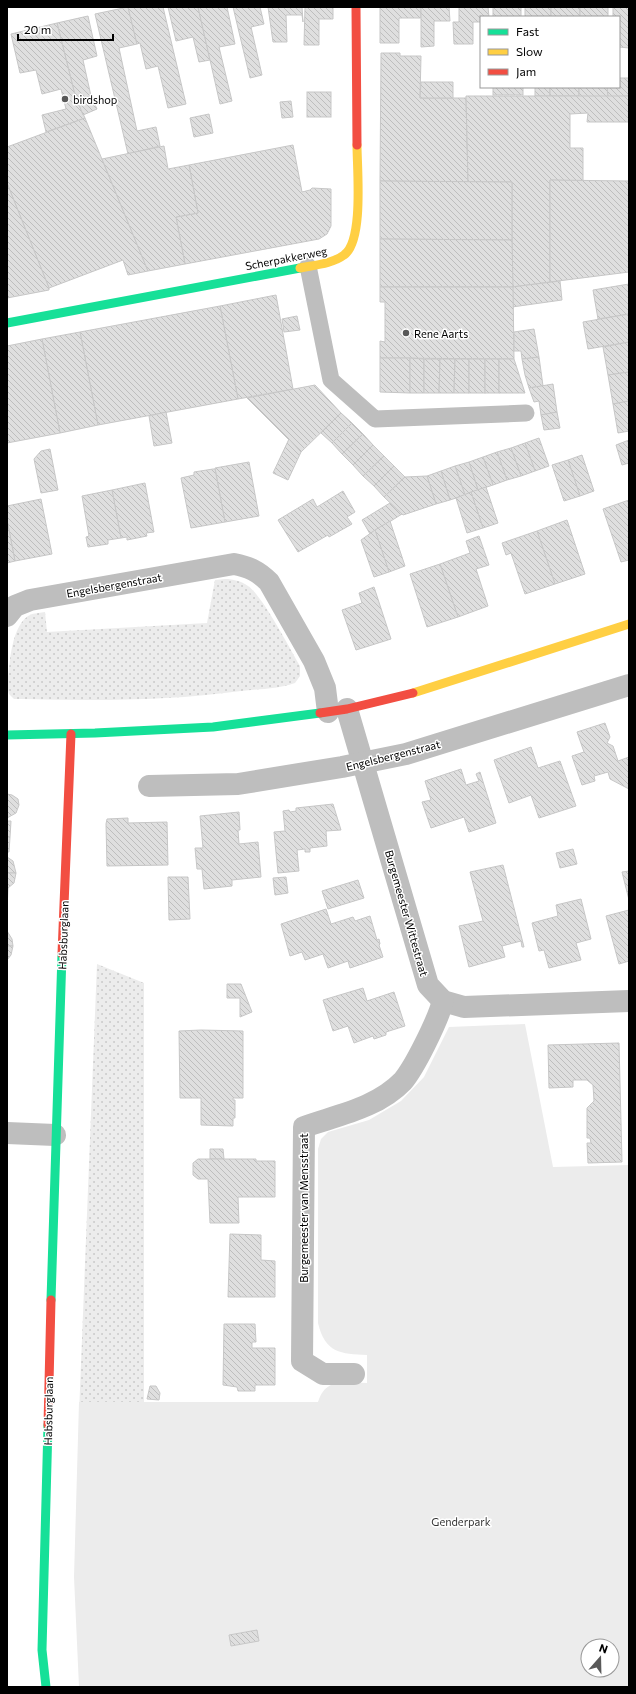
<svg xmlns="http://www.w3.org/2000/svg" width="636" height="1694" font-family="Commissioner,sans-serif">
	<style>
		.grass { fill: url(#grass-dots) }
		.park { fill: #ececec; fill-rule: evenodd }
		.building { fill: url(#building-back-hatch); stroke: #c7c7c7 }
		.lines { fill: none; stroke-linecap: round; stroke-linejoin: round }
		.lane { stroke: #bebebe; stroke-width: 17 }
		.street { stroke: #bebebe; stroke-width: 22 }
		.fast { stroke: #16e098; stroke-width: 9 }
		.slow { stroke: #ffcf43; stroke-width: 9 }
		.jam { stroke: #f24e42; stroke-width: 9 }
		.poi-dot { fill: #595959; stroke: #fff; stroke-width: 1.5 }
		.labels { text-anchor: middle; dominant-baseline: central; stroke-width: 3; stroke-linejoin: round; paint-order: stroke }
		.poi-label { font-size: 11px; fill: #000; stroke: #fff; text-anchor: start }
		.street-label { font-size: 11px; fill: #000; stroke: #fff }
		.park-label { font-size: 11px; fill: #333; stroke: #fff }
	</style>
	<defs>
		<pattern id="grass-dots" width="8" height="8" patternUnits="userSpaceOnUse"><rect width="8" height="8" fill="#ececec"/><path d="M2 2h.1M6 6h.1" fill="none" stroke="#c9c9c9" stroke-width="1.8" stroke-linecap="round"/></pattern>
		<pattern id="building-back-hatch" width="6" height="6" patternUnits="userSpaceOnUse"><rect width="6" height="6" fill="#dfdfdf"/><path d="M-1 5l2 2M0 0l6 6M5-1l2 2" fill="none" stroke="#bebebe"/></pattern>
	</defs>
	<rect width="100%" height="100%" fill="#fff"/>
	<g class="grass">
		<path d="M225,579c8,0 16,2 23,7 14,9 42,63 52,80v10l-5,7c-16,6 -37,6 -54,8 -73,10 -146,10 -220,8h-7l-5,-5 -2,-8c3,-20 3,-63 25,-72 4,-1 9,-1 13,-2l2,20 160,-9 8,-43z"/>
		<path d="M97,964l47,19v419h148l-213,12z"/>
	</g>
	<path class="park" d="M525,1024l28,143 76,-2v522h-550l-5,-110 5,-175h239c8,-25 27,-19 49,-19v-28c-26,-1 -42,-2 -49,-32v-174l3,-10 7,-7 41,-12 32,-19 23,-24 25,-50zM588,1646h24v24h-24z"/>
	<g class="building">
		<path d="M128,7l9,37 -18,4 18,83 19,-4 4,19 -32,8 -33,-140z"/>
		<path d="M128,7h35l23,97 -18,4 -10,-42 -12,3 -6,-26 -3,1z"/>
		<path d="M168,7h30l12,53 -11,2 -6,-25 -17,4z"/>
		<path d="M198,7h29l8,37 -16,3 13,54 -12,3z"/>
		<path d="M233,7h27l4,17 -13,3 11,48 -12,3z"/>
		<path d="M268,7h34l1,15 -1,-7h-16l1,27h-14z"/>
		<path d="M305,7h28v12h-14v26h-15z"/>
		<path d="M380,7h41v11h-22v25h-19z"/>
		<path d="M421,7h28l1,14h-16v25l-13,1z"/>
		<path d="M459,7h29l1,10h-8v5h-8v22h-19l-1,-22h6z"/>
		<rect x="493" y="7" width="28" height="10"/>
		<rect x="525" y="7" width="26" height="10"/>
		<rect x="551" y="7" width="29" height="10"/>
		<rect x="580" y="7" width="28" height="10"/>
		<path d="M613,7h16v41l-10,-1v-30h-6z"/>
		<path d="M88,16l9,40 -14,4 8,36 -15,3 -19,-76z"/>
		<path d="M57,23l19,76 9,19 -39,14 -4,-17 24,-6 -5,-20 -19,5 -6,-24 -16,3 -9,-39z"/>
		<path d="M381,53h19v3h21l-1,42h46l2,84 -88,-1z"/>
		<path d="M619,78h10v18l-21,1 -1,-10h12z"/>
		<path d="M421,82h32v16h-33z"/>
		<rect x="493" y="87" width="30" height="8"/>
		<rect x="535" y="87" width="15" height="9"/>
		<rect x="550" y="87" width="29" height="9"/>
		<path d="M579,87h28l1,10h-29z"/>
		<rect x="307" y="92" width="24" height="25"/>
		<path d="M91,96l6,13 -14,6 -5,-13z"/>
		<path d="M466,96h163v26h-42l1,-9 -18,1v34h13v33l-33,-1v102l-38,5v-105h-44z"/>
		<path d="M291,101l2,16 -11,1 -2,-16z"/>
		<path d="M209,114l4,19 -19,4 -4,-19z"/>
		<path d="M85,118l63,153 -20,4 -5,-15 -74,28 -42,-105v-36z"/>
		<path d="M293,145l9,47 8,-2 2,-2 19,1v37l-4,8 -8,5 -134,25 -9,-47 22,-4 -9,-48z"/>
		<path d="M164,146l4,23 21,-4 9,48 -22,4 9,47 -37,7 -46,-112z"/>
		<path d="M550,180l79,1v91l-79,10z"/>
		<path d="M380,181l132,1v58l-132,-1z"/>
		<path d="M7,183l42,105v2l-42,8z"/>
		<path d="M380,239l132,1 1,47h-133z"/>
		<path d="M560,281l2,19 -50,7v-20z"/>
		<path d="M629,284v30l-31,5 -5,-29z"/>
		<path d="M380,287h133l1,72 -134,-1v-17l5,1v-40h-5z"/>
		<path d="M276,295l17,94 -55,10 -18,-93z"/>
		<path d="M220,306l18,93 -140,26 -18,-93z"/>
		<path d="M629,314v28l-41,7 -5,-27z"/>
		<path d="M297,316l3,14 -16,2 -2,-13z"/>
		<path d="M534,329l5,28 -17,2 -1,-8h-7v-19z"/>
		<path d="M80,332l18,93 -38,8 -18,-94z"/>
		<path d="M42,339l18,94 -53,10v-97z"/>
		<path d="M629,342v30l-21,3 -5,-28z"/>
		<path d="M539,357l4,29 -14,2 -4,-13 -3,-16z"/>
		<path d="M380,358h30v35l-30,-1z"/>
		<path d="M410,358l14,1v34h-14z"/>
		<path d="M424,359h16l-1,34h-15z"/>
		<path d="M440,359h15l-1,34h-15z"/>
		<path d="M455,359h14v34h-15z"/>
		<rect x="469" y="359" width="16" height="34"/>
		<rect x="485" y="359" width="14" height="34"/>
		<path d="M499,359h15l11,34h-26z"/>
		<path d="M629,372v29l-16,3 -5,-29z"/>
		<path d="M553,384l4,28 -16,3 -2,-14 -5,1 -5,-14z"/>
		<path d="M315,385l26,28 -40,39 -54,-54z"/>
		<path d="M629,401v30l-11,2 -5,-29z"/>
		<path d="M166,412l6,31 -18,3 -5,-30z"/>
		<path d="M557,412l3,16 -16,2 -3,-15z"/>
		<path d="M341,413l11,10 -20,20 -11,-10z"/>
		<path d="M352,423l11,11 -21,20 -10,-11z"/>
		<path d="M363,434l10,11 -20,20 -11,-11z"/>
		<path d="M539,438l10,28 -14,5 -10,-28z"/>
		<path d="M289,439l12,13 -13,28 -15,-7z"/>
		<path d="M629,440v23l-7,2 -6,-20z"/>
		<path d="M525,443l10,28 -14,5 -10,-28z"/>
		<path d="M373,445l11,11 -21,20 -10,-11z"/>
		<path d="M511,448l10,28 -14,4 -10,-28z"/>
		<path d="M50,449l8,41 -17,3 -7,-34 7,-8z"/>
		<path d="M497,452l10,28 -14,5 -10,-28z"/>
		<path d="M582,455l12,36 -14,5 -12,-36z"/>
		<path d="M384,456l10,10 -20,20 -11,-10z"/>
		<path d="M483,457l10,28 -15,5 -9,-28z"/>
		<path d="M568,460l12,36 -16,5 -12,-36z"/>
		<path d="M249,462l10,54 -34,6 -10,-54z"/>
		<path d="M469,462l9,28 -13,5 -10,-29z"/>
		<path d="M394,466l11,11 -21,20 -10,-11z"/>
		<path d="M455,466l10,29 -15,5 -9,-29z"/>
		<path d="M213,469h2l10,53 -34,6 -10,-50 13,-3v-3z"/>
		<path d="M441,471l9,29 -14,4 -9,-28z"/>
		<path d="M427,476l9,28 -33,11 -19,-18 21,-20z"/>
		<path d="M145,483l9,49 -8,1 1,3 -20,4v-3l-6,1 -9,-48z"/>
		<path d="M486,487l12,36 -15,5 -12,-36z"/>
		<path d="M112,490l9,48 -13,2v4l-20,3 -2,-10 3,-1 -7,-40z"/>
		<path d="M343,491l12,21 -8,5 5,7 -23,13 -1,-2 -30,17 -20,-32 35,-21 4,8z"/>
		<path d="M471,492l12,36 -16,5 -11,-35z"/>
		<path d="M41,499l11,55 -37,7 -8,-41v-14z"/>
		<path d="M629,500v60l-8,2 -18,-53z"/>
		<path d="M390,503l12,11 -32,20 -8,-14z"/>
		<path d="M7,520l8,41 -8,2z"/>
		<path d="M567,520l18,54 -30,10 -18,-53z"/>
		<path d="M390,521l15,45 -16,6 -14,-42z"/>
		<path d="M375,530l14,42 -15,5 -13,-37z"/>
		<path d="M537,531l18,53 -30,10 -14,-41 -5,2 -4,-12z"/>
		<path d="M479,536l10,29 -13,4 12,37 -30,11 -18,-53 30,-11 -4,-12z"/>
		<path d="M440,564l18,53 -31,10 -17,-53z"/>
		<path d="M374,587l17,52 -35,11 -14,-40 20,-7 -3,-10z"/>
		<path d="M605,723l5,14 -3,6 6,3 5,15 11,-4v32l-19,-10 -2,-7 -14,4 1,5 -13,4 -10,-29 12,-4 -7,-20z"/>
		<path d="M531,747l7,21 22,-7 16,45 -37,12 -8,-23 -22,8 -15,-43z"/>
		<path d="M461,769l5,16 13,-4 -3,-7 4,-2 16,51 -27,9 -5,-15 -33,11 -9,-26 9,-2 -6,-19z"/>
		<path d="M7,794l5,1 6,4 1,6 -3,8 -9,5z"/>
		<path d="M333,804l8,26 -15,1 1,15 -17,2v4h-5v-3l-8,1 2,21 -21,2 -4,-41 11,-1 -2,-20 6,-1 1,2 6,-1v-3z"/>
		<path d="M239,812l1,18h-2l1,14 19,-2 3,35 -29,3v6l-28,3 -2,-20h-5l-2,-21h8l-3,-32z"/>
		<path d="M128,818v5l39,-1 1,43 -61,1 -1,-42 1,-5z"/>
		<path d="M7,821h4l-1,16h-3z"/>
		<path d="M7,837h3l-1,15h-2z"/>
		<path d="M573,849l4,15 -17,4 -4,-15z"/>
		<path d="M7,857l6,4 3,12h-9z"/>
		<path d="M503,865l21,82h-2l-1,-6 -19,5 3,11 -36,10 -10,-41 24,-5 -13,-49z"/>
		<path d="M629,871v29l-7,-28z"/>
		<path d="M7,873h9l-2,10 -6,5 -1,21z"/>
		<path d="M168,877h20l2,42 -21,1z"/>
		<path d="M286,877l2,16 -13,2 -2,-17z"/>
		<path d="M358,880l6,18 -36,11 -6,-18z"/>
		<path d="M581,899l10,40 -15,4 5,17 -32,8 -5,-18 -5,1 -7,-28 26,-7 -2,-11z"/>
		<path d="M326,909l5,15 22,-7 2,4 15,-5 7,24 2,-1 1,5 -1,1 4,12 -33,11 -2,-7 -20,7 -5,-14 -18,6 -3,-8 -12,4 -9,-32z"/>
		<path d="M629,910v51l-10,3 -13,-48z"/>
		<path d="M7,931l5,8 1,7h-6z"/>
		<path d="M7,946h6l-2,9 -4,5z"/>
		<path d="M227,984h14l11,28 -12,5v-19h-13z"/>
		<path d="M363,988l4,13 27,-9 11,34 -19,6v3l-12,4 -1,-3 -19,7 -6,-17 -15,5 -10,-31z"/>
		<path d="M201,1030l42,1v67h-10v2h2v18h-2v8l-32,-1v-27h-21l-1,-67z"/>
		<path d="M619,1043l3,119 -34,1 -1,-20h4l-1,-5h-3v-30l7,-7 -1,-16 -6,-5h-14v7l-24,1 -1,-43z"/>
		<path d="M210,1149h13l1,10h-14z"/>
		<path d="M198,1159h58v2h19v36h-37l1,26h-29l-2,-44h-10l-5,-4v-12z"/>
		<path d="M230,1234l31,1v25l14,1v36h-47z"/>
		<path d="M224,1324h31l1,18h-4v6h23v37h-20v6h-17l-1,-4 -14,-2z"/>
		<path d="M150,1386h6l4,7 -1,7 -12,-1z"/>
		<path d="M257,1630l2,11 -28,5 -2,-11z"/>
	</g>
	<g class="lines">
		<path class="lane" d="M308,266l23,114 44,39 151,-6"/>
		<g class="street">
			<path d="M7,616l8,-10 15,-6 204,-36c15,3 24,7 35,18l45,79 11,27 3,24"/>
			<path d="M347,709l81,276 15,16 21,6 165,-6"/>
			<path d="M149,786l89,-2 104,-17 64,-13 223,-69"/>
			<path d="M7,1133l48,2"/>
			<path d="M354,1374h-31l-21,-13 2,-234c34,-12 73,-19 99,-46 9,-11 16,-25 22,-37 7,-14 14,-28 18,-43"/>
		</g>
		<g class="fast">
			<path d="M7,323l293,-55"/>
			<path d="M7,735l88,-2 118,-6 107,-14"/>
			<path d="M51,1300l11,-346"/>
			<path d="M46,1687l-4,-37 6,-225"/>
		</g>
		<g class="slow">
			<path d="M300,268c15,-3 32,-4 44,-13 20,-14 13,-86 13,-110"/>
			<path d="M413,693l216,-69"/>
		</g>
		<g class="jam">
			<path d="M356,7l1,138"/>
			<path d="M320,713l27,-4 66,-16"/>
			<path d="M62,954l9,-220"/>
			<path d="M48,1425l3,-125"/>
		</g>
	</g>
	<g class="poi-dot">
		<circle cx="65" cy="99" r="4"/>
		<circle cx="406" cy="333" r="4"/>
	</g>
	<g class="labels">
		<g class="poi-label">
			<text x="73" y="99">birdshop</text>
			<text x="414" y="333">Rene Aarts</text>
		</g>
		<g class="street-label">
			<text transform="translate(286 258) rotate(-11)">Scherpakkerweg</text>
			<text transform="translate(114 585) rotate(-10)">Engelsbergenstraat</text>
			<text transform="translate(393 755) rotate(-14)">Engelsbergenstraat</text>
			<text transform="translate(407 913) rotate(74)">Burgemeester Wittestraat</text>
			<text transform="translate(63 935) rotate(-88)">Habsburglaan</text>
			<text transform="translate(303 1208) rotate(-90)">Burgemeester van Mensstraat</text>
			<text transform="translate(48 1411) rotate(-89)">Habsburglaan</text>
		</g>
		<g class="park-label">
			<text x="461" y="1521">Genderpark</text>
		</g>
	</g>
	<rect width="636" height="1694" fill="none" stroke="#000000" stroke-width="16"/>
	<rect x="480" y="16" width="140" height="72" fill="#ffffff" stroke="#999999"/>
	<rect x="488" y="29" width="20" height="6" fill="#16e098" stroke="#999999"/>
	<text x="516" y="36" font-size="12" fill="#000000">Fast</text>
	<rect x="488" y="49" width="20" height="6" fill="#ffcf43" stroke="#999999"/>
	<text x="516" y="56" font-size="12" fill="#000000">Slow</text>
	<rect x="488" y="69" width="20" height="6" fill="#f24e42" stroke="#999999"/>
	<text x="516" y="76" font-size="12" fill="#000000">Jam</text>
	<g transform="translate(600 1658) rotate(20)"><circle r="19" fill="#ffffff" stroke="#999999"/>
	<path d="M0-3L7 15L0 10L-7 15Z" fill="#595959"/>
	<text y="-6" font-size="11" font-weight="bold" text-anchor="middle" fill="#000000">N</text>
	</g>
	<path d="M18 34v6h95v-6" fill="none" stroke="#000000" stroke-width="2"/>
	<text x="24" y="34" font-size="12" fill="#000000" stroke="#ffffff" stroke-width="3" paint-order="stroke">20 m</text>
</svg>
